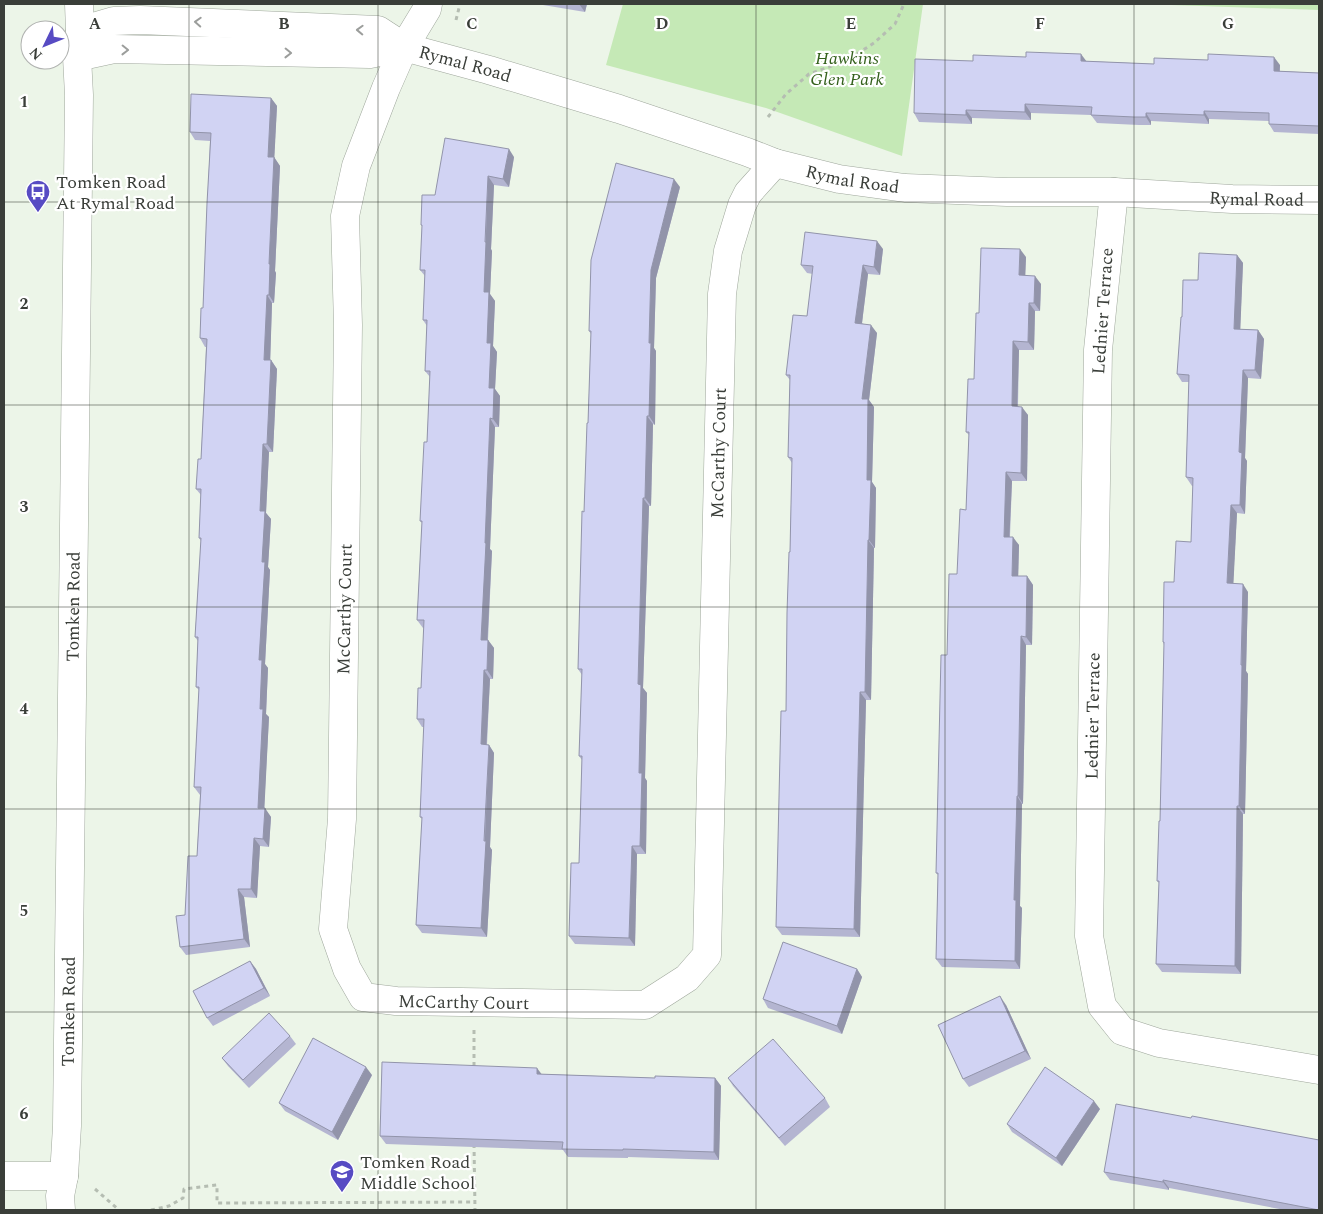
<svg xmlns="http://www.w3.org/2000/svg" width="1323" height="1214" font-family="Spectral,serif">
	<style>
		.green { fill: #c5e9b6 }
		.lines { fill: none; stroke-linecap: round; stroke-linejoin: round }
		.minor-casing { stroke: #9fa79c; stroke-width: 29 }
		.tertiary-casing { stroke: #9fa79c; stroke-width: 29 }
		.path { stroke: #b5bdb2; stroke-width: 3; stroke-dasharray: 4 4; stroke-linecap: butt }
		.minor { stroke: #fff; stroke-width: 28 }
		.tertiary { stroke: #fff; stroke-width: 28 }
		.wall { fill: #b4b5d1 }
		.shaded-wall { fill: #9294aa }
		.building { fill: #d1d3f3; stroke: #9294aa }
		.oneway { stroke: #9c9e9c }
		.grid { fill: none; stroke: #3a3e39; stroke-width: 1; stroke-opacity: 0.55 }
		.labels { text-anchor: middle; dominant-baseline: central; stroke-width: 4.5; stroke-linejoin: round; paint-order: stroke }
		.park-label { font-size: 18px; font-style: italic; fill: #34611c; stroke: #fff }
		.street-label { font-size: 18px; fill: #3a3e39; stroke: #fff }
		.poi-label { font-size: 18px; fill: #3a3e39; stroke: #fff; text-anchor: start }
		.grid-label { font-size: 16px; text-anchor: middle; font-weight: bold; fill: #3a3e39; stroke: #fff; stroke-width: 4.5; stroke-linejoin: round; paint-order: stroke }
	</style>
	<rect width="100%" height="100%" fill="#ecf5e8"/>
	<g class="green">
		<path d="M623,4h300l-21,152 -136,-48 -160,-43z"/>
		<path d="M1142,4h177v6z"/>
	</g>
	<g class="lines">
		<defs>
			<g id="minor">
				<path id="s1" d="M428,4l-1,5 -23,38 -18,41 -30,78 -11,50 3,109 -6,494 -9,110 14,40 16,28 33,4 249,4 42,-27 20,-23 15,-661 6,-43 14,-46 6,-12 27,-30"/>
				<path d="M1114,192l-16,158 -9,586 13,70 20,25 37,12 160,27"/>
				<path d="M4,1176h60"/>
			</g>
			<g id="tertiary">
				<path id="s2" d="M80,31l34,-10 26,-1 238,10 26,17 85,23 130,39 128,43 28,11 64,16 66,9 102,4h107l118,7 87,1"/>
				<path d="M77,57l37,-8 256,5 34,-7"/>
				<path id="s3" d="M61,1210l-1,-14 4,-20 3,-50 12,-1031 -2,-38 3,-26 -1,-27"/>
			</g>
		</defs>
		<use href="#minor" class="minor-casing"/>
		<use href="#tertiary" class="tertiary-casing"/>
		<g class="path">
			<path d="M456,20l4,-16"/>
			<path d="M768,117l18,-23 23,-20 37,-13 28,-18 21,-19 9,-20"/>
			<path d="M474,1030v38"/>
			<path d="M474,1144l1,66"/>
			<path d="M95,1189l24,21"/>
			<path d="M151,1210l18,-4 14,-8 1,-9 33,-4v18l258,-1"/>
		</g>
		<use href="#minor" class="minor"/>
		<use href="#tertiary" class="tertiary"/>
	</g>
	<g class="wall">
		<path d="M537,4h50l-2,8z"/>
		<path d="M973,61h113l68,3 126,1v6l39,2v61l-45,-2 -5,-8v-3l-60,-2v5l-58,-3v4h-12l-42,-2 -6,-8 -60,-2v7l-59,-2v6l-53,-2 -5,-9z"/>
		<path d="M271,98l6,8 -3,51 6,9 -5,105 1,2 -2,30h-2l-2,57h1l6,9 -4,83h-4l-3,61 5,6 -3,48 2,3 -5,94 3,4 -2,46 3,3 -5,91 7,9 -2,30 -9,-1 -3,52 -13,-1 6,50 -64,8 -6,-8 5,-32 12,-59 3,-61 -6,-8 5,-97 -3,-3 2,-46 -3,-4 6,-96 -2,-3 2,-43 -5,-6 5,-30 5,-112h-1l-5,-9 3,-30 7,-167 -15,-1 -5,-8z"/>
		<path d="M514,157l-5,30 -15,-2 -3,64 1,2 -2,43 5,7 -2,45 4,6 -2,37 5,7 -1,31h-4l-5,122 2,2 -4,89 6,8 -1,31h-3l-3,66h2l5,8 -4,94 2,3 -5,87 -65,-4 -6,-8 6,-106 -2,-2 4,-90h-2l-5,-8 4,-31 3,-60h-1l-6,-8 5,-97 -2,-2 7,-79 3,-65 -5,-6 2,-45 -4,-6 2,-44 -5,-6 2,-44 -1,-1 14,-30z"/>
		<path d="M680,187l-24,91 -2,70 2,3 -1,74 -2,-1 -2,82h-2l-6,182 4,5 -2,85 2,3 -1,73h-9l-2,92 -60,-2 -6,-8 10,-73 3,-103 -3,-4 3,-81 -4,-6 10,-246 3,-89 -2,-3z"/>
		<path d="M883,249l-3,26 -12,-1 -6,49 15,10 -8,67 5,7 -2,75 4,6 -1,60h-1l-3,152h-5l-6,237 -78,-2 -6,-8 10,-216 6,-248 -4,-6 2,-77 -4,-5 21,-59 6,-42 -6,-1 -6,-8z"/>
		<path d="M1237,255l6,8 -3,66 18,1 6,9 -3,40 -13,-1 -3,80 2,3 -2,53 -8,-1 -4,70 15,9 -2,79 2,3 -3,140h-2l-2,160 -79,-2 -6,-8 3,-81 -2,-2 3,-60 4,-176 -1,-3 11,-60 17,-40 2,-56h-1l-6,-9 3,-95h-7l-5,-8 5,-57 16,-37z"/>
		<path d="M1026,257l-1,18 16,9 -1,27h-5l-1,39h-15l-1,56 10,9 -1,66h-15l-2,56 9,8 -1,31h9l6,9 -1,60h-6l-3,159h-1l-2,102 2,2 -2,61 -78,-2 -6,-8 2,-84 -2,-2 11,-218 19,-145 3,-75 -3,-3 8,-53 5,-66z"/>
		<path d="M250,961l6,8 14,27 -57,30 -6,-8z"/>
		<path d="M857,969l5,8 -20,57 -74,-26 -5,-9z"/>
		<path d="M1006,1005l25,54 -62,28 -6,-8z"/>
		<path d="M290,1036l6,8 -47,44 -21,-22 -6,-8z"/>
		<path d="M542,1074l113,4h60l6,8 -2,74 -91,-3v1l-60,-1 -5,-7 -177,-6 -6,-8z"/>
		<path d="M372,1075l-34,65 -53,-29 -6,-8z"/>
		<path d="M728,1078l97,20 5,9 -45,39 -52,-60z"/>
		<path d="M1100,1109l-38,57 -50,-34 -5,-8z"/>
		<path d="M1191,1118l128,22v70h-34l-116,-22v2l-59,-10 -6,-8z"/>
	</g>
	<g class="shaded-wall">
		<path d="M579,4h8l-2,8z"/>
		<path d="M1081,54l6,8 -6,-1z"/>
		<path d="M1274,57l6,8 -1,14 -5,-8z"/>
		<path d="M271,98l6,8 -3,59 -6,-8z"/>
		<path d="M1025,104l6,9v7l-6,-8z"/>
		<path d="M966,110l6,8v6l-6,-9z"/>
		<path d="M1204,111l5,8v5l-5,-9z"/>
		<path d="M1146,113l5,8v4l-5,-8z"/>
		<path d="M509,149l5,8 -5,30 -6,-8z"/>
		<path d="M274,157l6,9 -5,105 1,2 -2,30 -5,-8v-31z"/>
		<path d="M488,176l6,9 -3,64 1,2 -2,43 5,7 -2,45 4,6 -2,37 5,7 -1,31 -6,-8 -4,-31 -5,-96z"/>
		<path d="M674,179l6,8 -24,91 -2,70 2,3 -1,74 -6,-9v-73l2,-73z"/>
		<path d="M877,241l6,8 -3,26 -6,-8z"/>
		<path d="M1020,249l6,8 -1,26 -6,-8z"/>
		<path d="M1237,255l6,8 -3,74 -6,-8z"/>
		<path d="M863,265l5,9 -7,57 -6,-8z"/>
		<path d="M1035,276l6,8 -1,27 -6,-8z"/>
		<path d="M267,295l5,8 -2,65 -6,-8z"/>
		<path d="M1029,303l6,8 -1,39 -6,-8z"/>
		<path d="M871,325l6,8 -8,67 5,7 -2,75 4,6 -1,60 -6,-8 -7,-141z"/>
		<path d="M1258,330l6,9 -3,40 -6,-9z"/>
		<path d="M1013,341l6,9 -2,64 -5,-8z"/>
		<path d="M271,360l6,9 -4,83 -6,-8z"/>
		<path d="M1243,370l5,8 -3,80 2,3 -2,53 -5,-9 -1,-53z"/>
		<path d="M1022,407l6,8 -1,66 -6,-8z"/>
		<path d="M647,416l6,8 -2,82 -6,-8z"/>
		<path d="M490,418l5,9 -5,122 2,2 -5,97 -6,-8z"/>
		<path d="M263,444l6,8 -3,61 5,6 -3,48 2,3 -5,94 3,4 -2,46 3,3 -5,99 -6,-8 2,-99 -1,-49 1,-149z"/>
		<path d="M1006,472l6,9 -3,64 -5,-8z"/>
		<path d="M643,498l6,8 -6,182 4,5 -2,85 2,3 -1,73 -6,-8 -2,-162z"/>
		<path d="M1231,505l6,8 -4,79 -6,-9z"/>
		<path d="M1013,537l6,8 -1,39 -6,-8z"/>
		<path d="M868,540l6,8 -3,152 -6,-8z"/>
		<path d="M1027,576l6,9 -1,60 -6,-8z"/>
		<path d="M1243,584l5,8 -2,79 2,3 -3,140 -6,-8z"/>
		<path d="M1021,636l5,9 -3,159 -5,-8z"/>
		<path d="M488,640l6,8 -1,31 -6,-9z"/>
		<path d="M484,670l6,9 -4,73 -5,-8z"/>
		<path d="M860,692l6,8 -6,237 -6,-8z"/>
		<path d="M489,745l5,8 -4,94 2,3 -5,87 -6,-9z"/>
		<path d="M1017,796l5,8 -2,102 2,2 -2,61 -5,-8 -1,-61z"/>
		<path d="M1237,806l6,8 -2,160 -6,-8z"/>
		<path d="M265,808l6,9 -2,30 -6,-8z"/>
		<path d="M254,838l6,8 -3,52 -6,-9z"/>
		<path d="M632,846l5,8 -2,92 -6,-8z"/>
		<path d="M238,889l6,8 6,50 -6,-8z"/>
		<path d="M250,961l6,8 14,27 -6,-8z"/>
		<path d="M857,969l5,8 -20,57 -5,-8z"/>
		<path d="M1000,996l6,9 25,54 -6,-8z"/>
		<path d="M366,1067l6,8 -34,65 -6,-8z"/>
		<path d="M537,1068l6,8 -6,-2z"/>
		<path d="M715,1078l6,8 -2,74 -5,-8z"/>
		<path d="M1094,1101l6,8 -38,57 -6,-8z"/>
		<path d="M1163,1180l6,8v2l-6,-8z"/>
	</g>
	<g class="building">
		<path d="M1026,52l55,2v7l73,3v-6l54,2v-6l66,3v14l45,2v53l-50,-2v-11l-65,-2v4l-58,-2v4h-12l-43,-2 1,-8 -67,-3v8l-59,-2v5l-52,-2 1,-54 58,2v-6l53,2z"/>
		<path d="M191,94l80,4 -3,59h6l-5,107h1l-1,31h-2l-3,65h7l-4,84h-4l-3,67h5l-3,51h3l-6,98h3l-2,49h3l-5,99h7l-2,31 -9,-1 -3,51h-13l6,50 -64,8 -4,-31 9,-1 3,-59h9l4,-69h-7l5,-100h-3l2,-50h-3l6,-99h-2l2,-49h-5l2,-30h3l6,-120 -7,-1 1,-30h2l4,-105 4,-70 -21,-1z"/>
		<path d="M445,138l64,11 -6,30 -15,-3 -3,66h1l-2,50h5l-2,51h4l-2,45h5l-1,31 -3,-1 -5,125h1l-5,97h7l-1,30h-3l-3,74 8,1 -5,96h2l-5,87 -65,-3 6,-108h-2l4,-98h-7l1,-31h3l3,-68h-7l5,-99h-2l4,-79h3l3,-71h-5l2,-51h-4l2,-50h-5l2,-45h-1l1,-30h13z"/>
		<path d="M616,163l58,16 -23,91 -2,73h2l-2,73h-2l-2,82h-2l-5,186 3,1 -2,88h3l-2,73h-8l-3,92 -60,-2 2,-73h8l3,-107h-3l3,-87h-4l4,-158 2,1 3,-89h1l3,-92h-2l2,-71z"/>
		<path d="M805,232l72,9 -3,26 -11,-2 -8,58 16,2 -9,74h6l-1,81h4l-2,60h-1l-3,152h-5l-6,237 -78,-2 5,-216h5l1,-98 2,-61h1l2,-94 -4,-1 2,-82h-4l7,-60 14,1 6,-50 -12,-1z"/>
		<path d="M981,248l39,1 -1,26 16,1 -1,27h-5l-1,39 -15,-1 -1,65 10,1 -1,66 -15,-1 -2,65h9l-1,39h15l-1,61 -5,-1 -3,160h-1l-3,104h2l-1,61 -79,-2 2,-86h-2l5,-218h6l2,-81h8l3,-65 6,1 3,-78h-3l2,-53h6l2,-66h3z"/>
		<path d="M1199,253l38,2 -3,74 24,1 -3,40h-12l-4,82 3,1 -2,52h-9l-4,78 16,1 -2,81h1l-3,141h-2l-2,160 -79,-2 3,-83h-2l2,-60h1l4,-179h-1l1,-60h10l2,-41 15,1 2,-64 -7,-1 3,-102 -12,-1 4,-57h1l1,-37h15z"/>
		<path d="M783,942l74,27 -20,57 -74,-27z"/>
		<path d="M250,961l14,27 -57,30 -14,-27z"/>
		<path d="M1000,996l25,55 -62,28 -25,-54z"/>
		<path d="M269,1013l21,23 -47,44 -21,-22z"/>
		<path d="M313,1038l53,29 -34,65 -53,-29z"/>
		<path d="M773,1039l52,59 -46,40 -51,-60z"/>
		<path d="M382,1062l155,6v6l118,4v-2l60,2 -1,74 -91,-3v1l-61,-1 1,-7 -183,-6z"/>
		<path d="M1045,1067l49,34 -38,57 -49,-34z"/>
		<path d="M1116,1104l75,14 1,-2 127,24v70l-156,-30v2l-59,-10z"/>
	</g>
	<defs><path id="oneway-chevron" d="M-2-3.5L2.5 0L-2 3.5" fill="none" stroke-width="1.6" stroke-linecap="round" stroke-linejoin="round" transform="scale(1.25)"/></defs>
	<g class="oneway">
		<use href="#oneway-chevron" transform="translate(198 22) rotate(-177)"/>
		<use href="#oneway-chevron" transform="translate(360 30) rotate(-178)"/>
		<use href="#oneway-chevron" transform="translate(125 50) rotate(1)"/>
		<use href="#oneway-chevron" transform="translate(288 53) rotate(1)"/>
	</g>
	<path class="grid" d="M189,4v1206M378,4v1206M567,4v1206M756,4v1206M945,4v1206M1134,4v1206M4,202h1315M4,405h1315M4,607h1315M4,809h1315M4,1012h1315"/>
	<defs>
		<symbol id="bus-pin" viewBox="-11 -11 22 30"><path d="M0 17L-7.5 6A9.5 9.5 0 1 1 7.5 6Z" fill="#574bc3" stroke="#fff"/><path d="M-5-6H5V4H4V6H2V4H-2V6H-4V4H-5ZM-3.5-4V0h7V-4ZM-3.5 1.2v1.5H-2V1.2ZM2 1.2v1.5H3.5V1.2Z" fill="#fff"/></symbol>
		<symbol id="school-pin" viewBox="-11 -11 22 30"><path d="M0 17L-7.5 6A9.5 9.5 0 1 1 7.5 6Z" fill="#574bc3" stroke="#fff"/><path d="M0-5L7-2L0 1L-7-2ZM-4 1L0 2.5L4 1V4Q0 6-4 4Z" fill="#fff"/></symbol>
	</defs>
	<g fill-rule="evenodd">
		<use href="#bus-pin" x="24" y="178" width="28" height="38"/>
		<use href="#school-pin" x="328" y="1158" width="28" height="38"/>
	</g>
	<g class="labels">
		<g class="park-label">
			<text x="847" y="58">Hawkins<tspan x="847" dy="21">Glen Park</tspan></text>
		</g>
		<g class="street-label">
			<text stroke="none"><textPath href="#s2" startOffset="394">Rymal Road</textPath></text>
			<text stroke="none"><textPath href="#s2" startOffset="799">Rymal Road</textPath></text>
			<text stroke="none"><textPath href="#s2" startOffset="1204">Rymal Road</textPath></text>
			<text transform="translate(1103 311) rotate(-86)">Lednier Terrace</text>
			<text stroke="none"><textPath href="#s1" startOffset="1882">McCarthy Court</textPath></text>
			<text stroke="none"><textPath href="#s3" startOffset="604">Tomken Road</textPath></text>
			<text transform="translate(345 609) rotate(-89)">McCarthy Court</text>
			<text transform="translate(1093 716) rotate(-89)">Lednier Terrace</text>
			<text stroke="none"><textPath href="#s1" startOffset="1118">McCarthy Court</textPath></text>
			<text stroke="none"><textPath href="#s3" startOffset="199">Tomken Road</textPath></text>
		</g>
		<g class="poi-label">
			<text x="56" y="182">Tomken Road<tspan x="56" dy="21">At Rymal Road</tspan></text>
			<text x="360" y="1162">Tomken Road<tspan x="360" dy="21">Middle School</tspan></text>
		</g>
	</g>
	<g class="grid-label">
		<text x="95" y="29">A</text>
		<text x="284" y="29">B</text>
		<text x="472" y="29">C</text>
		<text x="662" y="29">D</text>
		<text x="851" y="29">E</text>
		<text x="1040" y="29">F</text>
		<text x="1228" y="29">G</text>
		<text x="24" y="107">1</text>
		<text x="24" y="309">2</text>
		<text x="24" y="512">3</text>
		<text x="24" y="714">4</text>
		<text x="24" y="916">5</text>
		<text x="24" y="1119">6</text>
	</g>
	<rect width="1323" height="1214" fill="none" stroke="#3a3e39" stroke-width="10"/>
	<g transform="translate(45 45) rotate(227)"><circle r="24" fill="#ffffff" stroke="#b0b2b0"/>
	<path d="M0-4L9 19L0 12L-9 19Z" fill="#574bc3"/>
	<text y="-8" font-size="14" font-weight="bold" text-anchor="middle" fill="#3a3e39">N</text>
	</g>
</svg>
